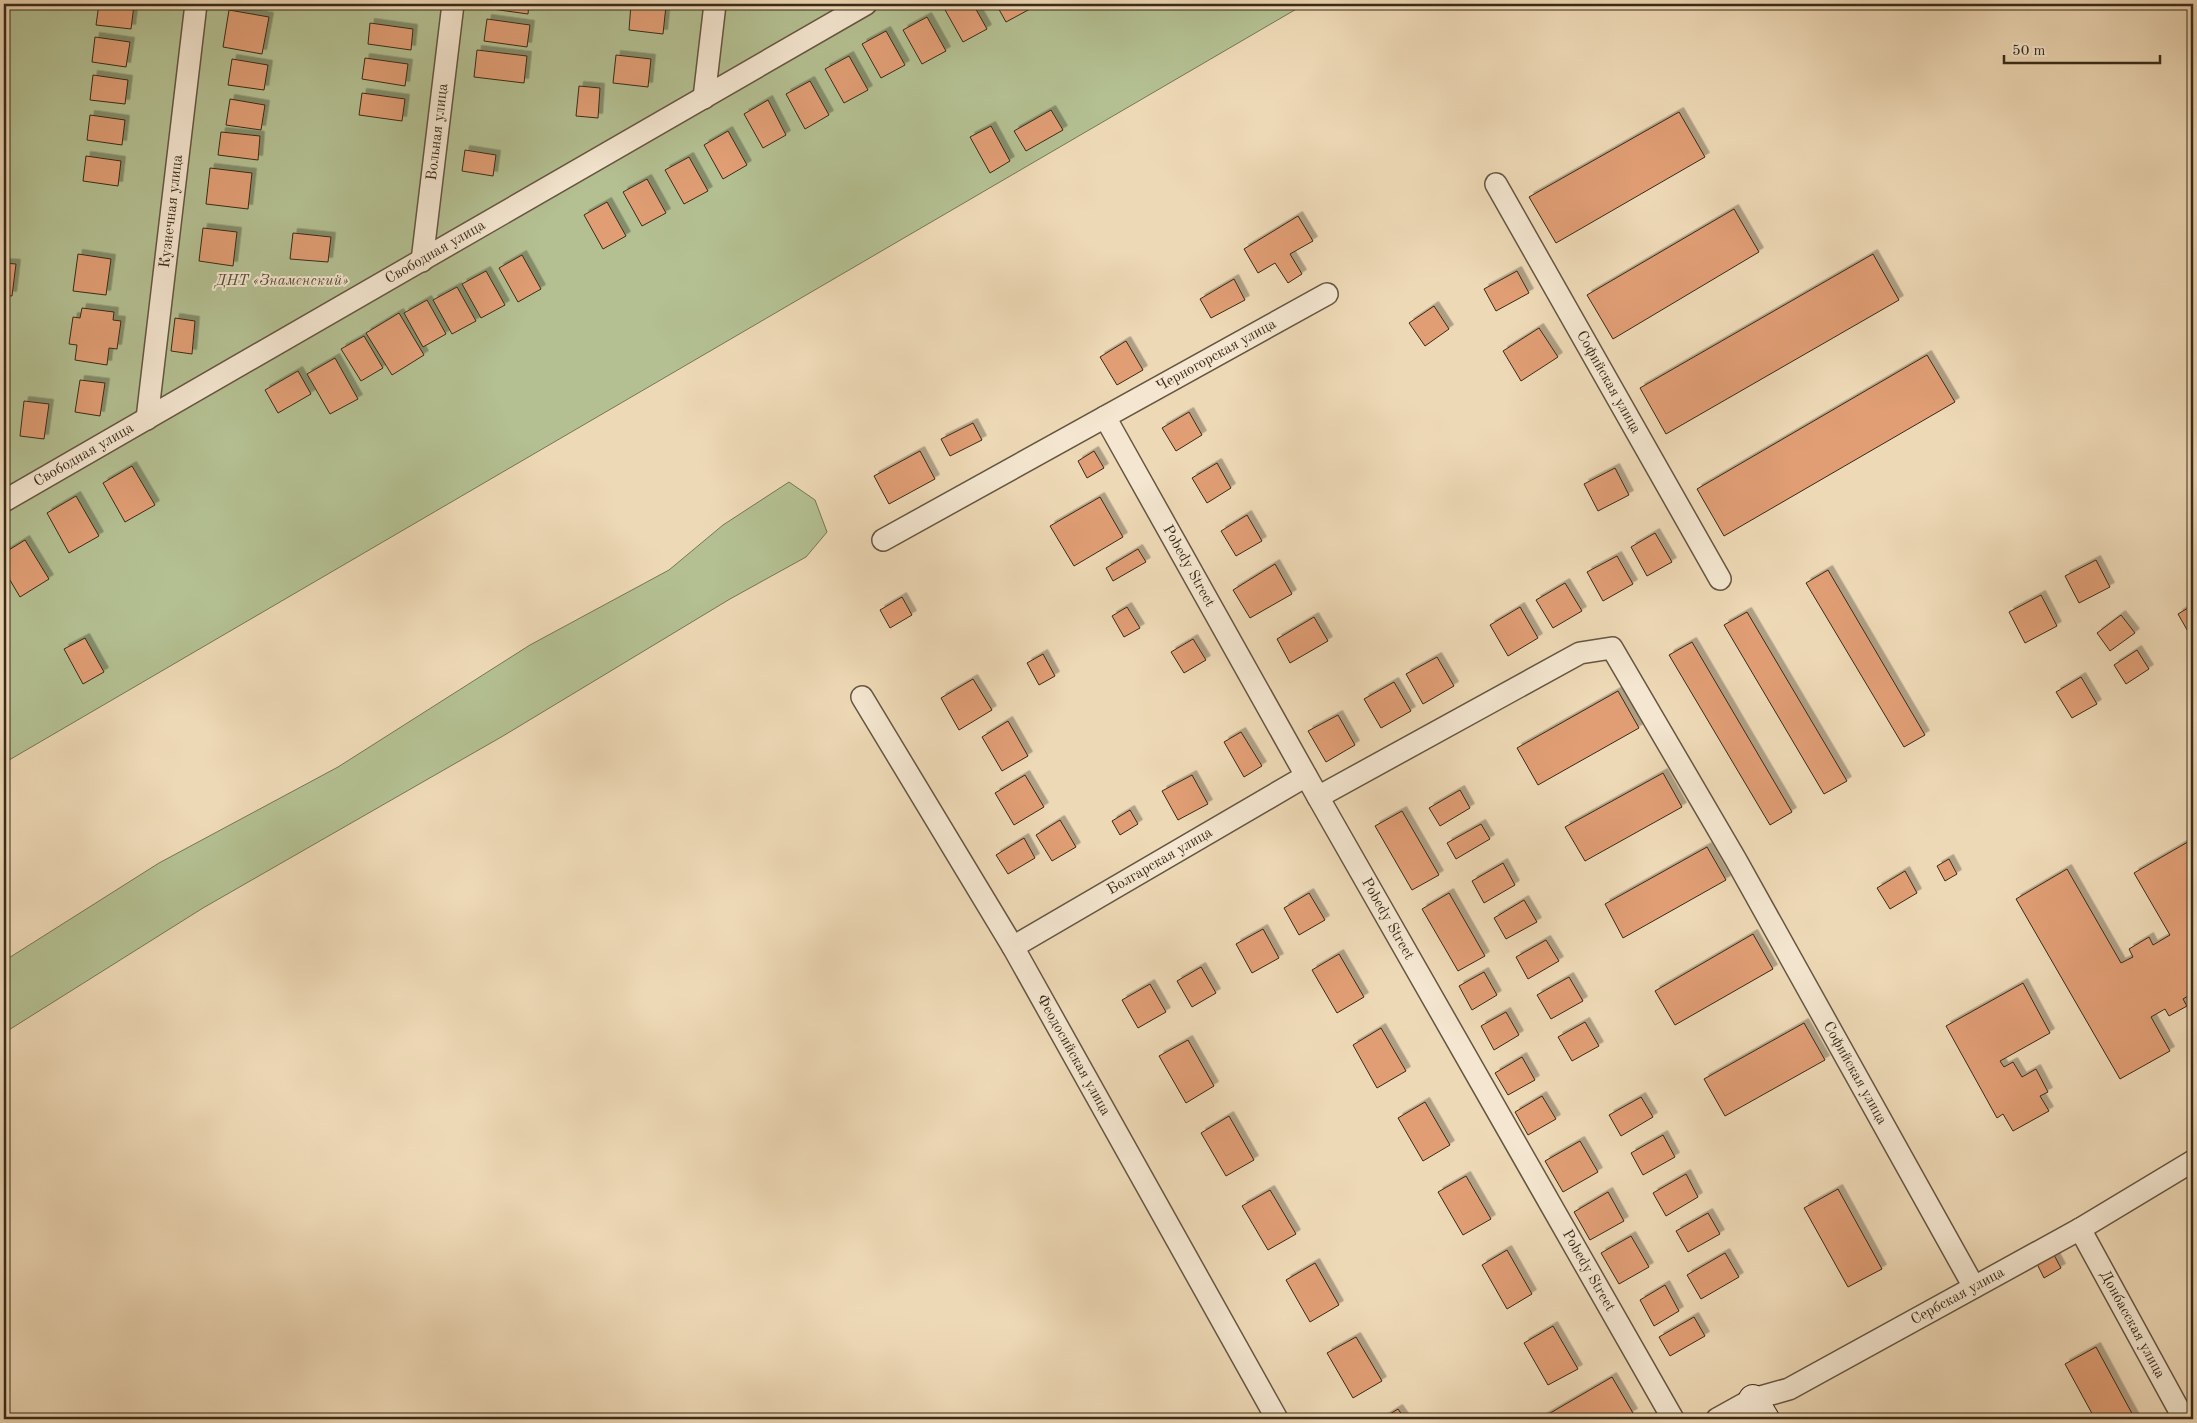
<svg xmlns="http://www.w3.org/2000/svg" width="2197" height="1423" font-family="'Old Standard TT',serif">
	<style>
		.green { fill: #b4c092; stroke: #767655 }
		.building { fill: #e19e74; stroke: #392b18; filter: url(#shadow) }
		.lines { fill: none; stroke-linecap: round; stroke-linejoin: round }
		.street-casing { stroke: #665640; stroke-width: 24 }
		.secondary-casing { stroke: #392b18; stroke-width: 30 }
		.street { stroke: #f4e6d0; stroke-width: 21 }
		.secondary { stroke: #f4e6d0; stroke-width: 28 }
		.labels { text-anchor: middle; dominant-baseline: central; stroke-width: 4; stroke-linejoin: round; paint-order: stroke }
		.street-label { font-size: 15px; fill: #392b18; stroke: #f4e6d0 }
		.park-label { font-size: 15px; font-style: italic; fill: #585036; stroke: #f4e6d0 }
	</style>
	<defs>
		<filter id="shadow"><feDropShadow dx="4.5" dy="-4.5" stdDeviation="0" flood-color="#0004"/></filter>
	</defs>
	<rect width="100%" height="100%" fill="#eed9b6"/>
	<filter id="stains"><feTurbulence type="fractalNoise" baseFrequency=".004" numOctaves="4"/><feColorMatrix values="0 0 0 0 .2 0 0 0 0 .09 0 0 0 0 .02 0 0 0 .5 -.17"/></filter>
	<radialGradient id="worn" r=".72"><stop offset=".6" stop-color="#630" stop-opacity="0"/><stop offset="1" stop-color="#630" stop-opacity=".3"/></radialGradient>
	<g class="green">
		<path d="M4,4h1301l-1301,759z"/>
		<path d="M789,482l26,18 12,32 -21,25 -76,42 -227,137 -300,172 -199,125v-72l155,-98 179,-96 192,-122 139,-75 54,-45z"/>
	</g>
	<g class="building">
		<path d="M99,4l35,1 -3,24 -35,-4z"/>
		<path d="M485,4h44l-1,10 -43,-6z"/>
		<path d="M631,4l35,2 -3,28 -34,-4z"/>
		<path d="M951,4h22l14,25 -24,13 -19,-34z"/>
		<path d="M996,4h31l3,5 -24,13z"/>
		<path d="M229,10l40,7 -7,37 -39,-7z"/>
		<path d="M927,17l19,34 -24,13 -19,-34z"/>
		<path d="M487,19l43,6 -3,22 -43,-6z"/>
		<path d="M370,23l43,6 -2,21 -43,-6z"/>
		<path d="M886,31l19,34 -24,13 -19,-34z"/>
		<path d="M95,37l35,5 -4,25 -34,-5z"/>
		<path d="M477,50l50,6 -3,27 -50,-6z"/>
		<path d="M616,55l35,4 -3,28 -35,-4z"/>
		<path d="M849,56l19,34 -24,13 -19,-34z"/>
		<path d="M365,58l43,6 -3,22 -43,-7z"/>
		<path d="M232,59l36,6 -4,25 -36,-5z"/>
		<path d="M93,75l35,5 -3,24 -35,-4z"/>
		<path d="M810,81l19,34 -24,14 -19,-35z"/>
		<path d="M579,86l21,2 -2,30 -22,-2z"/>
		<path d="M362,93l43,6 -3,22 -43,-6z"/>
		<path d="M230,99l35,6 -4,25 -35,-5z"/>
		<path d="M768,100l18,35 -23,13 -19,-34z"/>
		<path d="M1051,110l12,20 -37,21 -12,-20z"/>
		<path d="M1679,112l26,45 -149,86 -27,-46z"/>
		<path d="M90,115l35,5 -3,25 -35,-5z"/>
		<path d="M991,126l19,35 -20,12 -20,-36z"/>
		<path d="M728,131l19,34 -24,14 -19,-34z"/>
		<path d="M221,132l39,4 -2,24 -40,-5z"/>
		<path d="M465,150l31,5 -3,21 -31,-5z"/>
		<path d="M86,156l35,5 -3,25 -35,-5z"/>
		<path d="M689,157l19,34 -24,13 -19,-34z"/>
		<path d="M210,168l42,5 -4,36 -42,-5z"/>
		<path d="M647,179l19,34 -24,13 -19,-34z"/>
		<path d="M607,202l19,34 -23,13 -19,-34z"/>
		<path d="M1734,209l25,43 -146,87 -26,-44z"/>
		<path d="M1298,216l15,25 -23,13 12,20 -14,9 -13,-20 -17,10 -14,-24z"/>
		<path d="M203,228l34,4 -4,34 -34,-5z"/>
		<path d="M293,233l38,4 -3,25 -38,-3z"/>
		<path d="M78,254l33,5 -5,36 -33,-4z"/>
		<path d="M1873,254l26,46 -233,134 -26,-46z"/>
		<path d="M522,255l19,34 -23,13 -19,-34z"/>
		<path d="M4,263l12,1 -4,32 -8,-1z"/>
		<path d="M486,271l19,34 -24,13 -19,-34z"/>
		<path d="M1517,271l12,22 -33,18 -12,-22z"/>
		<path d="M1234,279l11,21 -34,18 -11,-19z"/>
		<path d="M457,287l19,34 -24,13 -19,-34z"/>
		<path d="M427,300l19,34 -23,13 -19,-34z"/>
		<path d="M1434,306l15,23 -24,17 -16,-23z"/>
		<path d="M82,308l32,4 -1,8 8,1 -4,28 -8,-1 -2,17 -32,-5 2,-15 -8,-1 4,-27 7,1z"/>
		<path d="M399,313l25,42 -32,20 -26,-42z"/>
		<path d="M175,318l20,3 -3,33 -21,-3z"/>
		<path d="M1539,328l19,29 -37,24 -18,-30z"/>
		<path d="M364,336l19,32 -22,13 -20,-32z"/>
		<path d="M1126,341l17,29 -26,15 -17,-28z"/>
		<path d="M1927,355l28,47 -231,134 -27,-47z"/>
		<path d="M335,358l23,41 -28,15 -23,-40z"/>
		<path d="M298,371l13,23 -33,19 -13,-23z"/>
		<path d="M80,380l25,3 -5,33 -25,-4z"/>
		<path d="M24,401l25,3 -5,35 -24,-3z"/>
		<path d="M1189,412l13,23 -26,16 -14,-23z"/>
		<path d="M973,423l9,17 -32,16 -9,-17z"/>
		<path d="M920,451l15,28 -46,25 -15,-28z"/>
		<path d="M1094,451l10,17 -17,10 -9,-17z"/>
		<path d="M1217,463l14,25 -24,15 -15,-25z"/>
		<path d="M132,466l23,39 -30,17 -22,-39z"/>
		<path d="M1615,468l14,27 -31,16 -14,-27z"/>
		<path d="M76,496l23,40 -30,17 -22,-40z"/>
		<path d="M1100,497l23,40 -49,29 -24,-40z"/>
		<path d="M1247,515l15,26 -26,15 -15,-25z"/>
		<path d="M1655,533l17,29 -25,14 -16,-29z"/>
		<path d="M25,540l24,39 -29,18 -16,-27v-17z"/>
		<path d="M1138,549l8,13 -33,19 -7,-13z"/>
		<path d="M1617,556l16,28 -30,17 -16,-29z"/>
		<path d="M2096,560l14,27 -31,16 -14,-27z"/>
		<path d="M1275,564l17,30 -42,24 -17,-28z"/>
		<path d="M1828,570l97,165 -21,12 -98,-164z"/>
		<path d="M1565,583l17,28 -29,17 -17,-28z"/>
		<path d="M2041,595l16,31 -32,17 -16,-31z"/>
		<path d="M902,597l10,18 -22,13 -10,-18z"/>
		<path d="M2193,605v28l-3,2 -12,-21z"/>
		<path d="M1127,607l13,21 -16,9 -12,-21z"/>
		<path d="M1520,607l18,31 -30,18 -18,-31z"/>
		<path d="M1747,612l100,169 -23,13 -100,-169z"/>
		<path d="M2121,615l14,18 -25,18 -13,-18z"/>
		<path d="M1314,617l14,24 -38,22 -13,-24z"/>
		<path d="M85,638l19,34 -21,12 -19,-35z"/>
		<path d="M1193,639l13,21 -22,13 -13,-21z"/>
		<path d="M1692,642l100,170 -22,13 -101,-170z"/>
		<path d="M2137,650l12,19 -23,15 -12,-19z"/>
		<path d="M1043,654l12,22 -16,9 -12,-22z"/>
		<path d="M1437,657l17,29 -31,18 -17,-30z"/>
		<path d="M2081,677l16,27 -25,14 -16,-26z"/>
		<path d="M973,679l19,31 -33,20 -18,-32z"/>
		<path d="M1394,682l17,29 -30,17 -17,-29z"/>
		<path d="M1618,691l21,37 -101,57 -21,-37z"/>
		<path d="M1338,715l17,30 -29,17 -18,-31z"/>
		<path d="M1008,721l20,35 -26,15 -20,-34z"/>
		<path d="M1241,732l21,34 -18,11 -20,-35z"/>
		<path d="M1663,773l19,34 -97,54 -20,-34z"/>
		<path d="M1025,775l19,32 -30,18 -19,-32z"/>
		<path d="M1192,775l16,29 -30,16 -16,-29z"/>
		<path d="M1460,790l10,18 -30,18 -11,-18z"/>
		<path d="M1130,810l8,14 -18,11 -8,-14z"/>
		<path d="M1402,811l37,64 -27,15 -37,-64z"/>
		<path d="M1060,820l16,27 -24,14 -16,-26z"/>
		<path d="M1481,824l9,15 -34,20 -9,-16z"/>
		<path d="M1024,838l11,20 -27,16 -12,-19z"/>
		<path d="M2193,839v154l-10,6 4,7 -18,10 -4,-7 -14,8 19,34 -50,28 -104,-180 51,-30 54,94 12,-6 -4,-8 20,-12 4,8 17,-10 -36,-62z"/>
		<path d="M1707,847l19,33 -103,58 -18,-34z"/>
		<path d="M1949,859l8,15 -12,7 -8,-15z"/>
		<path d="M1503,863l12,22 -31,18 -12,-22z"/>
		<path d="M1905,871l12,22 -27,16 -13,-21z"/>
		<path d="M1309,893l16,27 -26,15 -15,-27z"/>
		<path d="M1449,893l36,63 -27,15 -36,-62z"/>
		<path d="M1524,900l13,22 -31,17 -12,-21z"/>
		<path d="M1263,929l16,29 -27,15 -16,-29z"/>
		<path d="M1753,934l20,35 -98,56 -20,-34z"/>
		<path d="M1546,940l13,21 -31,18 -12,-22z"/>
		<path d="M1339,954l25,43 -27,16 -25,-43z"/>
		<path d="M1201,967l15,26 -24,14 -15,-26z"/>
		<path d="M1484,972l13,23 -25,15 -13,-24z"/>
		<path d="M1569,977l14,24 -32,18 -14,-24z"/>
		<path d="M2023,983l27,50 -50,28 4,6 9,-5 9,15 14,-8 12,23 -8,4 9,15 -36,20 -10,-17 -6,4 -51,-92z"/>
		<path d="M1150,984l16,28 -28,16 -16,-28z"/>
		<path d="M1506,1012l13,23 -25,15 -13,-24z"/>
		<path d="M1585,1022l14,24 -27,15 -14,-24z"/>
		<path d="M1804,1023l21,37 -100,56 -21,-37z"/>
		<path d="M1381,1028l25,43 -29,17 -24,-43z"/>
		<path d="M1188,1040l26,46 -28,17 -27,-47z"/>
		<path d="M1522,1057l13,23 -27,15 -13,-22z"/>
		<path d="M1542,1096l14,23 -28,16 -13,-23z"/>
		<path d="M1641,1097l12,20 -32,19 -12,-21z"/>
		<path d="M1425,1102l25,43 -27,16 -25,-43z"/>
		<path d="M1229,1116l25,44 -28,16 -25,-43z"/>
		<path d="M1663,1135l12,22 -32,18 -12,-22z"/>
		<path d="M1580,1141l18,31 -35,20 -18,-31z"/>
		<path d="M1686,1174l12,23 -32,19 -13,-23z"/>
		<path d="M1466,1176l25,43 -28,16 -25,-43z"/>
		<path d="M1838,1189l44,80 -34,18 -44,-79z"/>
		<path d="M1270,1190l26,44 -28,16 -26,-44z"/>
		<path d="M1608,1192l16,29 -34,19 -16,-28z"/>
		<path d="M1708,1213l12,21 -32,18 -12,-21z"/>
		<path d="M1631,1236l18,31 -30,17 -18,-31z"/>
		<path d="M1507,1250l25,44 -25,15 -25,-44z"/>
		<path d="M1725,1253l14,24 -38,22 -14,-24z"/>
		<path d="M2054,1255l7,13 -17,10 -7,-14z"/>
		<path d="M1315,1263l24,42 -29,17 -24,-42z"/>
		<path d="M1665,1285l14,26 -25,15 -14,-26z"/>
		<path d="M1694,1317l11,19 -35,20 -11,-19z"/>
		<path d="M1553,1326l25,43 -30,16 -24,-42z"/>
		<path d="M1356,1337l26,44 -29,17 -26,-45z"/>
		<path d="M2096,1347l39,72h-40l-30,-55z"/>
		<path d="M1612,1377l21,36 -11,6h-82z"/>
		<path d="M1398,1409l7,10h-23z"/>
	</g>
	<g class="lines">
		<defs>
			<g id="street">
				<path d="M704,98l11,-94"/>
				<path id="s1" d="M1496,184l224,395"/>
				<path id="s2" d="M422,261l31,-257"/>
				<path id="s3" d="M1105,417l213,380 355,622"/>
				<path id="s4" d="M147,419l49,-415"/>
				<path id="s5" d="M4,501l862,-497"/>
				<path id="s6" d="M883,540l444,-246"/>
				<path id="s7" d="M862,697l151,250 264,472"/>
				<path id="s8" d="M1318,797l262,-144 32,-5 124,212 238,427"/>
				<path id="s9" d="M1013,947l293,-171"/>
				<path id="s10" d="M2080,1229l104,190"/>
				<path id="s11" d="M1717,1419l36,-20 36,-10 291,-160 113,-68"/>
			</g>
			<path id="secondary" d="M1753,1399l12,20"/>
		</defs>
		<use href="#street" class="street-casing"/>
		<use href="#secondary" class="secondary-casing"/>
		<use href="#street" class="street"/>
		<use href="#secondary" class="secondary"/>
	</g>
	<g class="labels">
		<g class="street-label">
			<text stroke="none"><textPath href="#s2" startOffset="130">Вольная улица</textPath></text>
			<text stroke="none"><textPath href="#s4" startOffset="209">Кузнечная улица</textPath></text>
			<text stroke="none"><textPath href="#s5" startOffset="498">Свободная улица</textPath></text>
			<text stroke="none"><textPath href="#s6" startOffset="381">Черногорская улица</textPath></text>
			<text stroke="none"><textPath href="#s1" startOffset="228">Софийская улица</textPath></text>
			<text stroke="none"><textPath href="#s5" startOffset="92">Свободная улица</textPath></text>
			<text stroke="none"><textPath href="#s3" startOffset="171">Pobedy Street</textPath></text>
			<text stroke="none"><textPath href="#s9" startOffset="170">Болгарская улица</textPath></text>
			<text stroke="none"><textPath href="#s3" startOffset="576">Pobedy Street</textPath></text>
			<text stroke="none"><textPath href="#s7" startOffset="416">Феодосийская улица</textPath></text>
			<text stroke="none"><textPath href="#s8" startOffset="821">Софийская улица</textPath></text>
			<text stroke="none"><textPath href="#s3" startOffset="981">Pobedy Street</textPath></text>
			<text stroke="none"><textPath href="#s11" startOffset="271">Сербская улица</textPath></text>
			<text stroke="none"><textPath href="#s10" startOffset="109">Донбасская улица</textPath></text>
		</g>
		<g class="park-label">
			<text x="282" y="281">ДНТ «Знаменский»</text>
		</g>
	</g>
	<rect width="2197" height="1423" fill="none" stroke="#eed9b6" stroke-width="20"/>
	<rect x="5" y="5" width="2187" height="1413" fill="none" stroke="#392b18" stroke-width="2.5"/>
	<rect x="10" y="10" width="2177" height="1403" fill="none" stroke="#392b18"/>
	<path d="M2004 55v8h156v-8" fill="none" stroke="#392b18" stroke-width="2.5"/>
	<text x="2012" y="55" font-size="15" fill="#392b18" stroke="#f4e6d0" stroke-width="4" paint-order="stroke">50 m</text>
	<rect width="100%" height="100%" filter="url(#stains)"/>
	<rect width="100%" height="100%" fill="url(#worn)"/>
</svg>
